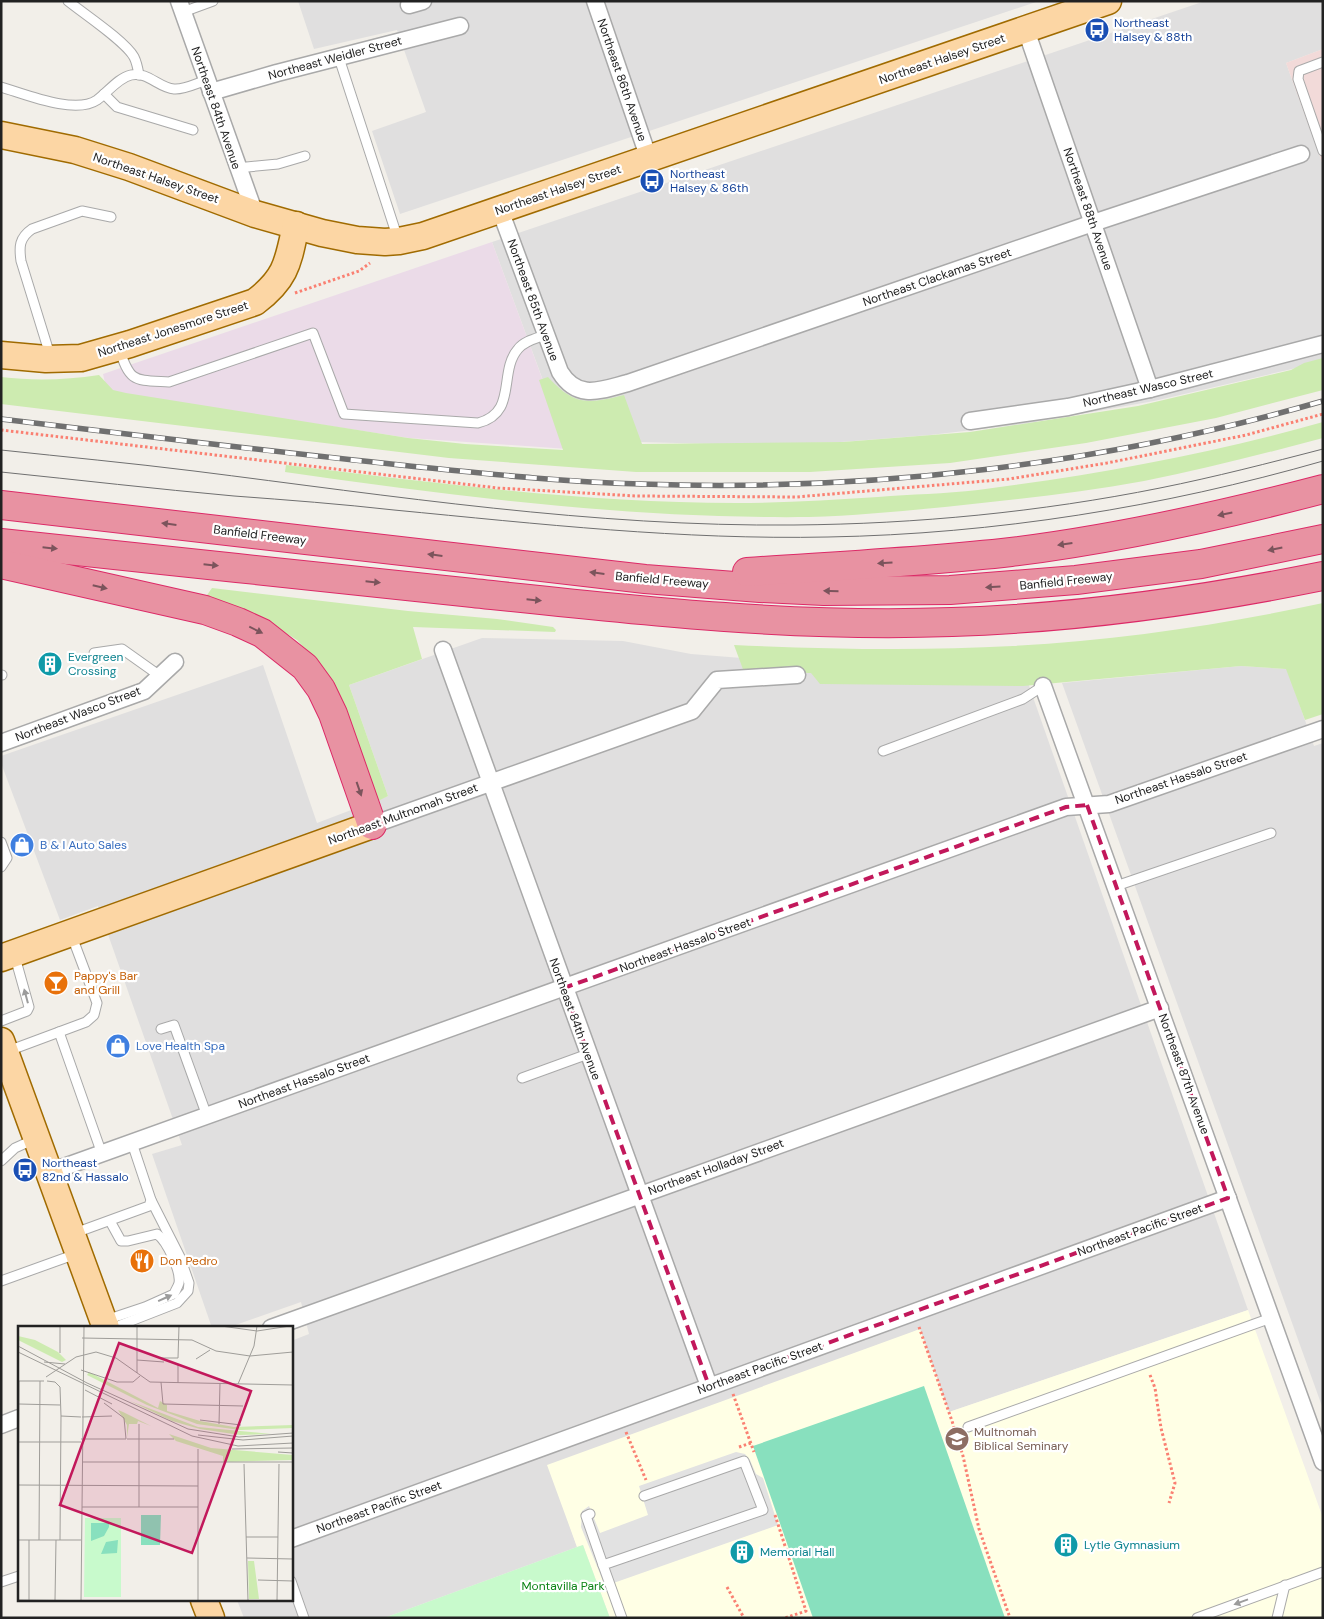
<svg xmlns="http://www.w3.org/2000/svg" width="1324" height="1619" font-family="'DM Sans',sans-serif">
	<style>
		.residential { fill: #e0dfdf }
		.commercial { fill: #f2dad9 }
		.industrial { fill: #ebdbe8 }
		.education { fill: #ffffe5 }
		.grass { fill: #cdebb0 }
		.park { fill: #c8facc }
		.pitch { fill: #88e0be }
		.parking { fill: #e2e2e2 }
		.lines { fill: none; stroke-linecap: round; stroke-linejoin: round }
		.lane-casing { stroke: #a9a9a9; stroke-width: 11 }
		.street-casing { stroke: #a9a9a9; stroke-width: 19 }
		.primary-casing { stroke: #a06b00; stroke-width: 29 }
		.highway-casing { stroke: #dc2a67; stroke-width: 30 }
		.path { stroke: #fa8072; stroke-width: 3; stroke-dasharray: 2.5 2.5; stroke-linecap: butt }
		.lane { stroke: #fff; stroke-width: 9 }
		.street { stroke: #fff; stroke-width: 16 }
		.primary { stroke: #fcd6a4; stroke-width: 26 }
		.highway { stroke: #e892a2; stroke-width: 28 }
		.tram { stroke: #707070; stroke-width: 1 }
		.rail-casing { stroke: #707070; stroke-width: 5.5 }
		.rail { stroke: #fff; stroke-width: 4; stroke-dasharray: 11; stroke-linecap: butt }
		.oneway { fill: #7b545c }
		.oneway2 { fill: #9c9c9c }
		.marked { fill: none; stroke: #c2185b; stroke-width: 4; stroke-dasharray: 10 6; stroke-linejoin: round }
		.labels { text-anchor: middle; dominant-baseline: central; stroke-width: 4.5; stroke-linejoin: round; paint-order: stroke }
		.transit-label { font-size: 12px; fill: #164399; stroke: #fff; text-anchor: start }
		.street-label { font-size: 12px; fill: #222; stroke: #fff }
		.culture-label { font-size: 12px; fill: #0d838f; stroke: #fff; text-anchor: start }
		.shop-label { font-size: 12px; fill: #366cbe; stroke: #fff; text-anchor: start }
		.food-label { font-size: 12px; fill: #c56008; stroke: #fff; text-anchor: start }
		.education-label { font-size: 12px; fill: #785e54; stroke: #fff; text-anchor: start }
		.park-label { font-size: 12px; fill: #0c8416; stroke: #fff }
		.inset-road { fill: none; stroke: #9f9d99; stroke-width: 1 }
		.view { fill: #c2185b; fill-opacity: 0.15; stroke: #c2185b; stroke-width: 2.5 }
		.inset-edge { fill: none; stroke: #222; stroke-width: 2.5 }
	</style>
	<rect width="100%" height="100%" fill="#f2efe9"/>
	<g class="residential">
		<path d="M298,1h741l-639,213 -28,-83 54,-19 -29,-82 -83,19z"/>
		<path d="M1205,1h118v48l-37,14 37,102v196l-31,8 -138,32 -130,23 -94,11 -89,7 -89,3 -187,-5 -73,-198z"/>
		<path d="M482,638l141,3 68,13 336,26 221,630 -299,102 -30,-83 -356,177 14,41 -193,71h-140l-7,-18h54v-259l18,-7 -8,-32 -74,26h-15l-60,-174 30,-9 -84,-239 -38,14 -59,-157v-7l262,-91 54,158 71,-27 -39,-111z"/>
		<path d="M1241,666l46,3 27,77 9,-3v666l-261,-726z"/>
	</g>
	<path class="commercial" d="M1323,49v116l-37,-102z"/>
	<path class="industrial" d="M492,242l76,207 -159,-11 -302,-46 -4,-18z"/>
	<path class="education" d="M1248,1310l75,208v100h-713l-27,-73 -6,2 -30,-82 373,-136 29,83z"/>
	<g class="grass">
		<path d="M1323,358v32l-107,28 -130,25 -136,20 -140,9h-174l-187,-14 -448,-54v-27c33,4 65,3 98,-2l14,15 13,3 282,45 57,6 98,6 -24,-70 9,-3c27,29 39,27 76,18l18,49 201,-2 127,-10 168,-26 153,-36 13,-7z"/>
		<path d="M1323,422v16c-60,16 -119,31 -179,43 -66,12 -132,19 -199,26 -45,4 -90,9 -136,10 -176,2 -350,-20 -524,-45l1,-7c150,18 300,38 450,38 48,0 95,-3 142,-6 33,-3 67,-3 100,-7 116,-15 232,-36 345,-68z"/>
		<path d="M212,588l196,23 89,8 56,8 3,3 -1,2 -142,-5 9,32 -73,26 39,111 -12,6 -58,-139 -21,-23 -16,-10 -20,-10 -51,-22 -3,-3z"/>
		<path d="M1323,603v111l-18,6 -19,-51 -45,-3 -218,20 -203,-2 -9,-11 -67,-1 -10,-27c93,4 186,6 279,1 104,-6 208,-21 310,-43z"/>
	</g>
	<path class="park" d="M583,1545l27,73h-226l193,-71z"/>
	<path class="pitch" d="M924,1386l81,232h-192l-60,-172z"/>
	<path class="parking" d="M736,1452l9,2 5,6 6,14 7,4 15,47 -173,61 -24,-59 1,-16 7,-5 11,27 48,-18 -9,-29z"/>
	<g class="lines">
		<defs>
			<g id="lane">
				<path d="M68,1c16,13 57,40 66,56 3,6 4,12 5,18"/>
				<path d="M183,12l30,-11"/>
				<path d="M339,58l59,181"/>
				<path d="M1323,62l-24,9 -1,8 25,72"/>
				<path d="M1,87c24,7 74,28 96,13 11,-8 21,-22 34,-25 16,-4 28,13 43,14 10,1 23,-6 33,-9"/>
				<path d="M104,94l13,13 76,23"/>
				<path d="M237,168l41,-4 27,-8"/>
				<path d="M119,348c11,35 15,32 50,34l144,-49 31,81 134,9c40,-10 20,-51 40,-74 6,-8 19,-11 27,-14"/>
				<path d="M50,355l-29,-94c-2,-14 -2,-23 11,-32l50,-18 29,6"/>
				<path d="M94,653l28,-4 38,27"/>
				<path d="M1,675h1"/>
				<path d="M883,751l140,-52 20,-13"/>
				<path d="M1,842l6,16 -6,9"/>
				<path d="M1116,886l155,-53"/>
				<path d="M1,1021l26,-10 2,-4 -14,-50"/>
				<path d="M161,1029l13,-4 33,91"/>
				<path d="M59,1032l43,122"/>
				<path d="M8,1051l78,-29 8,-7 3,-12 -26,-69"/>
				<path d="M522,1078l66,-24"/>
				<path d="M1,1161l14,-13 20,-9"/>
				<path d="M75,1233l74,-27 2,-6 -19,-57"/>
				<path d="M1,1281l75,-27"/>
				<path d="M106,1320l39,-13 29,-13c1,-3 4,-7 5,-11 2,-12 -12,-42 -22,-49l-29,7h-7l-11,-20"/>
				<path d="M113,1328l64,-25 11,-12 1,-8 -9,-26 -29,-57"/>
				<path d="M968,1427l303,-109"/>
				<path d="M590,1514l-4,2 17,49"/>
				<path d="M291,1581l13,37"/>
				<path d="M1,1582l18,-6"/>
				<path d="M622,1618l-19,-53 160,-55 -19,-49 -100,35"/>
				<path d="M1197,1618l126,-46"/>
				<path d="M1277,1618l8,-33"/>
			</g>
			<g id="street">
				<path d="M179,1l76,213"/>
				<path d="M595,1l54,158"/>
				<path d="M409,5l14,-4"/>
				<path d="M1026,30l124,359"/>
				<path d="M211,92l66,-19 183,-47"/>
				<path d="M500,210l60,162c18,29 41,18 68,11l465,-160 208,-69"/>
				<path d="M970,421l98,-14 82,-18 173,-45"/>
				<path d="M443,650l266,736"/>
				<path d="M1043,686l280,776"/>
				<path d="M1,743l143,-52 31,-29"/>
				<path d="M372,825l320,-114 25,-31 80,-5"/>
				<path d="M50,1172l1016,-365 43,-3 214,-75"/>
				<path d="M271,1328l889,-320"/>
				<path d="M1,1425l18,-7"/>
				<path d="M291,1539l937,-341"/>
			</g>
			<g id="primary">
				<path d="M1,135l74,15 54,17 126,47 67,19 35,7 28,2 14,-1 24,-5 685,-235"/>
				<path d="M1,355l45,4 35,-1 49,-14 125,-42c32,-24 33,-40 41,-77"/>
				<path d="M1,958l371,-133"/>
				<path d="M1,1041l105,287"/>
				<path d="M204,1600l7,18"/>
			</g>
			<g id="highway">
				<path d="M1,505l644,74 115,9 64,3 126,-1 126,-10 125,-16 122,-25"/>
				<path d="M1,543c157,17 315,33 472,50 159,17 318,35 479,29 125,-4 248,-21 371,-46"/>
				<path d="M1,564l204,46 33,12 24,11 43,34 16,22 12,25 39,111"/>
				<path d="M747,572c88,-6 176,-10 264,-20 105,-13 209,-36 312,-63"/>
			</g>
		</defs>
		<use href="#lane" class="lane-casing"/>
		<use href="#street" class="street-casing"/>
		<use href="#primary" class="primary-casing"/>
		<use href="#highway" class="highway-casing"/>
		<g class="path">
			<path d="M295,293l64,-22 11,-8"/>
			<path d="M1,430l497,58 138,8 160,1 213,-18 98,-16 139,-28 77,-21"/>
			<path d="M919,1327l33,94 11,35 16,73 31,89"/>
			<path d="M1150,1375l5,13 6,40 14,55 -6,20"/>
			<path d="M733,1394l21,58"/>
			<path d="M626,1432l20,48"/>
			<path d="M739,1447l12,-4"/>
			<path d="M775,1515l31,96 -21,7"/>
			<path d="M727,1587l17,31"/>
		</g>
		<use href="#lane" class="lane"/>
		<use href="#street" class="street"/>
		<use href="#primary" class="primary"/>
		<use href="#highway" class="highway"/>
		<g class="tram">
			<path d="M1,450c65,7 129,13 193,21 199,25 399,56 600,54 123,-1 246,-13 366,-37 55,-11 109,-25 163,-39"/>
			<path d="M1,472c78,8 155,17 233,24 54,4 107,8 160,14 146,14 287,30 434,27 167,-3 335,-30 495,-76"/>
		</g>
		<defs>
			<path id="rail" d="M1,419c133,16 266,32 399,46 80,8 161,17 241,19 229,8 461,-19 682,-83"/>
		</defs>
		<use href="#rail" class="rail-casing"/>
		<use href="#rail" class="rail"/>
	</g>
	<defs><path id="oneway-solid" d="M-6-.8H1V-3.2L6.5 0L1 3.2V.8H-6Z" transform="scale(1.25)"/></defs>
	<g class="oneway">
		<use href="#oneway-solid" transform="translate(1225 514) rotate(168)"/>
		<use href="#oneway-solid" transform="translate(169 524) rotate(-173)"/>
		<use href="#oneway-solid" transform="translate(1065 544) rotate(172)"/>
		<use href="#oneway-solid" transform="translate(50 548) rotate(6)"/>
		<use href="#oneway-solid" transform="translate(1275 549) rotate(168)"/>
		<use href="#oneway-solid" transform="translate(435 555) rotate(-173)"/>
		<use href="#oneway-solid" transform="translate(885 563) rotate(176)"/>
		<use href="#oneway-solid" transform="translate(211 565) rotate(6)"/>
		<use href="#oneway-solid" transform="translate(597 573) rotate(-173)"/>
		<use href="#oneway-solid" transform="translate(373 582) rotate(6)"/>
		<use href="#oneway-solid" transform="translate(100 587) rotate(13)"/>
		<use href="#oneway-solid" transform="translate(993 587) rotate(177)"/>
		<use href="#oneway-solid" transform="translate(831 591) rotate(-179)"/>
		<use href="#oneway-solid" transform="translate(534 600) rotate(6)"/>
		<use href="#oneway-solid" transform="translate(256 630) rotate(26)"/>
		<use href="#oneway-solid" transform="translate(359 789) rotate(71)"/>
	</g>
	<g class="oneway2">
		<use href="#oneway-solid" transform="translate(26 996) rotate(-105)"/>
		<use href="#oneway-solid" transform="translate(165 1298) rotate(-24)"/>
		<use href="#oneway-solid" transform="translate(1241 1602) rotate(160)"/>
	</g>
	<path class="marked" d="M1087,805l141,393 -519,188 -145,-398 502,-181z"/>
	<defs>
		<symbol id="bus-disc" viewBox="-11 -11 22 22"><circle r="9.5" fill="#1a4fb4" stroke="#fff"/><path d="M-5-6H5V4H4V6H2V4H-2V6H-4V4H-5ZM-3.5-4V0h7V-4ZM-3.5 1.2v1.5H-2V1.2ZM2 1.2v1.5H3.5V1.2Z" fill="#fff"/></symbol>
		<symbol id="building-disc" viewBox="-11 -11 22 22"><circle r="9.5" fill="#0f9aa8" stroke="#fff"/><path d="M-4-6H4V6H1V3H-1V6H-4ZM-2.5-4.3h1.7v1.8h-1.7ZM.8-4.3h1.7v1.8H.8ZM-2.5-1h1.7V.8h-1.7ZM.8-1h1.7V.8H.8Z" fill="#fff"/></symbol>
		<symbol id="shop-disc" viewBox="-11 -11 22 22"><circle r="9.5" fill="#3f7fe0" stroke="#fff"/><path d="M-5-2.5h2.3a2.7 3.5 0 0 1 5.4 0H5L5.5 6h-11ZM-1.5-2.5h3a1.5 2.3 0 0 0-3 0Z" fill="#fff"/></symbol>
		<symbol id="bar-disc" viewBox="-11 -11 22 22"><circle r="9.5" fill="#e8710a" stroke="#fff"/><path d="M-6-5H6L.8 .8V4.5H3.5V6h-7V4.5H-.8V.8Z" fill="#fff"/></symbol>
		<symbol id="restaurant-disc" viewBox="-11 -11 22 22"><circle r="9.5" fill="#e8710a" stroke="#fff"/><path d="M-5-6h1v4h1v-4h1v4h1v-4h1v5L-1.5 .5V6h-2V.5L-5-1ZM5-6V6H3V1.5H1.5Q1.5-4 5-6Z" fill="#fff"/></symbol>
		<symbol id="university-disc" viewBox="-11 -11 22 22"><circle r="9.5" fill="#8d6e63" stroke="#fff"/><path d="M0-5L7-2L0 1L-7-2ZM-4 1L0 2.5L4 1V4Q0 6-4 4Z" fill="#fff"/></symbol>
	</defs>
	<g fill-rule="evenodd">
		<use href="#bus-disc" x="1083" y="16" width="28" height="28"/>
		<use href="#bus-disc" x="638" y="167" width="28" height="28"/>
		<use href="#building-disc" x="36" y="650" width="28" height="28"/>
		<use href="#shop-disc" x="8" y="831" width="28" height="28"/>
		<use href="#bar-disc" x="42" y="969" width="28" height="28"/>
		<use href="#shop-disc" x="104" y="1032" width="28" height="28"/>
		<use href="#bus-disc" x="11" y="1156" width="28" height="28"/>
		<use href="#restaurant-disc" x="128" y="1247" width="28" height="28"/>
		<use href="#university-disc" x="943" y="1425" width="28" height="28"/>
		<use href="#building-disc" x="1052" y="1531" width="28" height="28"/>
		<use href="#building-disc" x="728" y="1538" width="28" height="28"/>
	</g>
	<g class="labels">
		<g class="transit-label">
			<text x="1114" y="23">Northeast<tspan x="1114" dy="14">Halsey &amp; 88th</tspan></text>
			<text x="670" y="174">Northeast<tspan x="670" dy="14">Halsey &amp; 86th</tspan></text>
			<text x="42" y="1163">Northeast<tspan x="42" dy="14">82nd &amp; Hassalo</tspan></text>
		</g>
		<g class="street-label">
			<text transform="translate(335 58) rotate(-15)">Northeast Weidler Street</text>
			<text transform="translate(942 59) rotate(-19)">Northeast Halsey Street</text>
			<text transform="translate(622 80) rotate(71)">Northeast 86th Avenue</text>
			<text transform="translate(216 108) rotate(71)">Northeast 84th Avenue</text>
			<text transform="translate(156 178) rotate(19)">Northeast Halsey Street</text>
			<text transform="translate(558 190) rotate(-19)">Northeast Halsey Street</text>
			<text transform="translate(1088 209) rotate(71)">Northeast 88th Avenue</text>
			<text transform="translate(937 277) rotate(-19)">Northeast Clackamas Street</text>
			<text transform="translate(533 300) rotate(70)">Northeast 85th Avenue</text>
			<text transform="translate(173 329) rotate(-18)">Northeast Jonesmore Street</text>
			<text transform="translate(1148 388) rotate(-13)">Northeast Wasco Street</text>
			<text transform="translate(260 535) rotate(7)">Banfield Freeway</text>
			<text transform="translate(662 580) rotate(5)">Banfield Freeway</text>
			<text transform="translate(1066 581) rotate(-6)">Banfield Freeway</text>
			<text transform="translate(78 714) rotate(-21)">Northeast Wasco Street</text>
			<text transform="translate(1181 778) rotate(-19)">Northeast Hassalo Street</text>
			<text transform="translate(403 814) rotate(-20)">Northeast Multnomah Street</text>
			<text transform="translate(685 945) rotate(-20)">Northeast Hassalo Street</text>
			<text transform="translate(575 1019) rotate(70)">Northeast 84th Avenue</text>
			<text transform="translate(1184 1074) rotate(70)">Northeast 87th Avenue</text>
			<text transform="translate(304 1081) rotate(-20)">Northeast Hassalo Street</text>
			<text transform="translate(716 1167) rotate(-20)">Northeast Holladay Street</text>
			<text transform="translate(1140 1230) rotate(-20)">Northeast Pacific Street</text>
			<text transform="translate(760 1368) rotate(-20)">Northeast Pacific Street</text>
			<text transform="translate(379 1507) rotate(-20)">Northeast Pacific Street</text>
		</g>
		<g class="culture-label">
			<text x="68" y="657">Evergreen<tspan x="68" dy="14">Crossing</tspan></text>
			<text x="1084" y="1545">Lytle Gymnasium</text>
			<text x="760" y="1552">Memorial Hall</text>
		</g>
		<g class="shop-label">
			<text x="40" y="845">B &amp; I Auto Sales</text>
			<text x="136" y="1046">Love Health Spa</text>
		</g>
		<g class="food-label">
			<text x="74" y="976">Pappy's Bar<tspan x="74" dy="14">and Grill</tspan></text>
			<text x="160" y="1261">Don Pedro</text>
		</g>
		<g class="education-label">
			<text x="974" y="1432">Multnomah<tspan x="974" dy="14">Biblical Seminary</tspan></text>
		</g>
		<g class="park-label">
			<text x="563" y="1586">Montavilla Park</text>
		</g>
	</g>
	<g transform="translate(18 1326)">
		<rect width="275" height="275" fill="#f2efe9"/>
		<path d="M0,10l17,4 23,12 8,8 -4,2 -44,-22zM71,46l69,36 2,-7 7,4v6l33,10 34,6 59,-2v3l-53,2 -43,-6 -50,-19 -60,-30zM112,75l68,26 73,7 -31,1 -40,-6 -28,-8zM100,84l5,2 28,14 -13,-5 -1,3h-8l-2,13v-12zM151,108l42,14 82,7v5l-70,2v-6l-47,-15zM230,235h6l5,38h-10z" fill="#cdebb0"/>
		<path d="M67,192h36v79h-37z" fill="#c8facc"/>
		<path d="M123,189h20l-1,30h-19zM73,197h18v4l-5,9 -13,5zM100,214l-1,13 -16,1 5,-12z" fill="#88e0be"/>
		<path class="inset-road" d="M203,0l36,5 33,-5M64,12l110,2 24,11 34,5 43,-4M0,20l69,37 101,46 51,8 54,-4M0,26l174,84 46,10 55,-3M42,27v-27M142,32h18l1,-32M178,33l14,-9M119,34l27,2M26,36l21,2M63,44l36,12h16l7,-6M119,47v-47M28,51l30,-20 20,-5 20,6 34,24 143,3M0,55h26M29,55l8,1 5,5 1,29 20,1M143,56l2,22 80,2M160,57v-19M220,58l16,-38 3,-20M67,64l27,14M86,77l20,15 2,21M1,78l41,1M64,91l30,-1M182,94l41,5M201,98l1,-41M180,109l45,5 50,-4M63,113h45M109,113h47M0,116h63M214,123l61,-1M260,126l15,1M64,136h211M226,138l4,137M0,159l180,1M64,181h116M121,181v-83M228,211h32M0,214l1,-159M1,214h62M21,214l1,-159M42,214l1,-124M229,232l46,1M240,254l35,1M0,274l102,1M37,274l1,-60M11,275v-61M63,275l3,-275M180,275v-152M259,275l2,-137"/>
		<path class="view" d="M101,17l132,48 -59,162 -132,-48z"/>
		<rect width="275" height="275" class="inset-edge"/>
	</g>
	<rect width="1324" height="1619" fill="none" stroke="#222222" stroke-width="5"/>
</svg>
